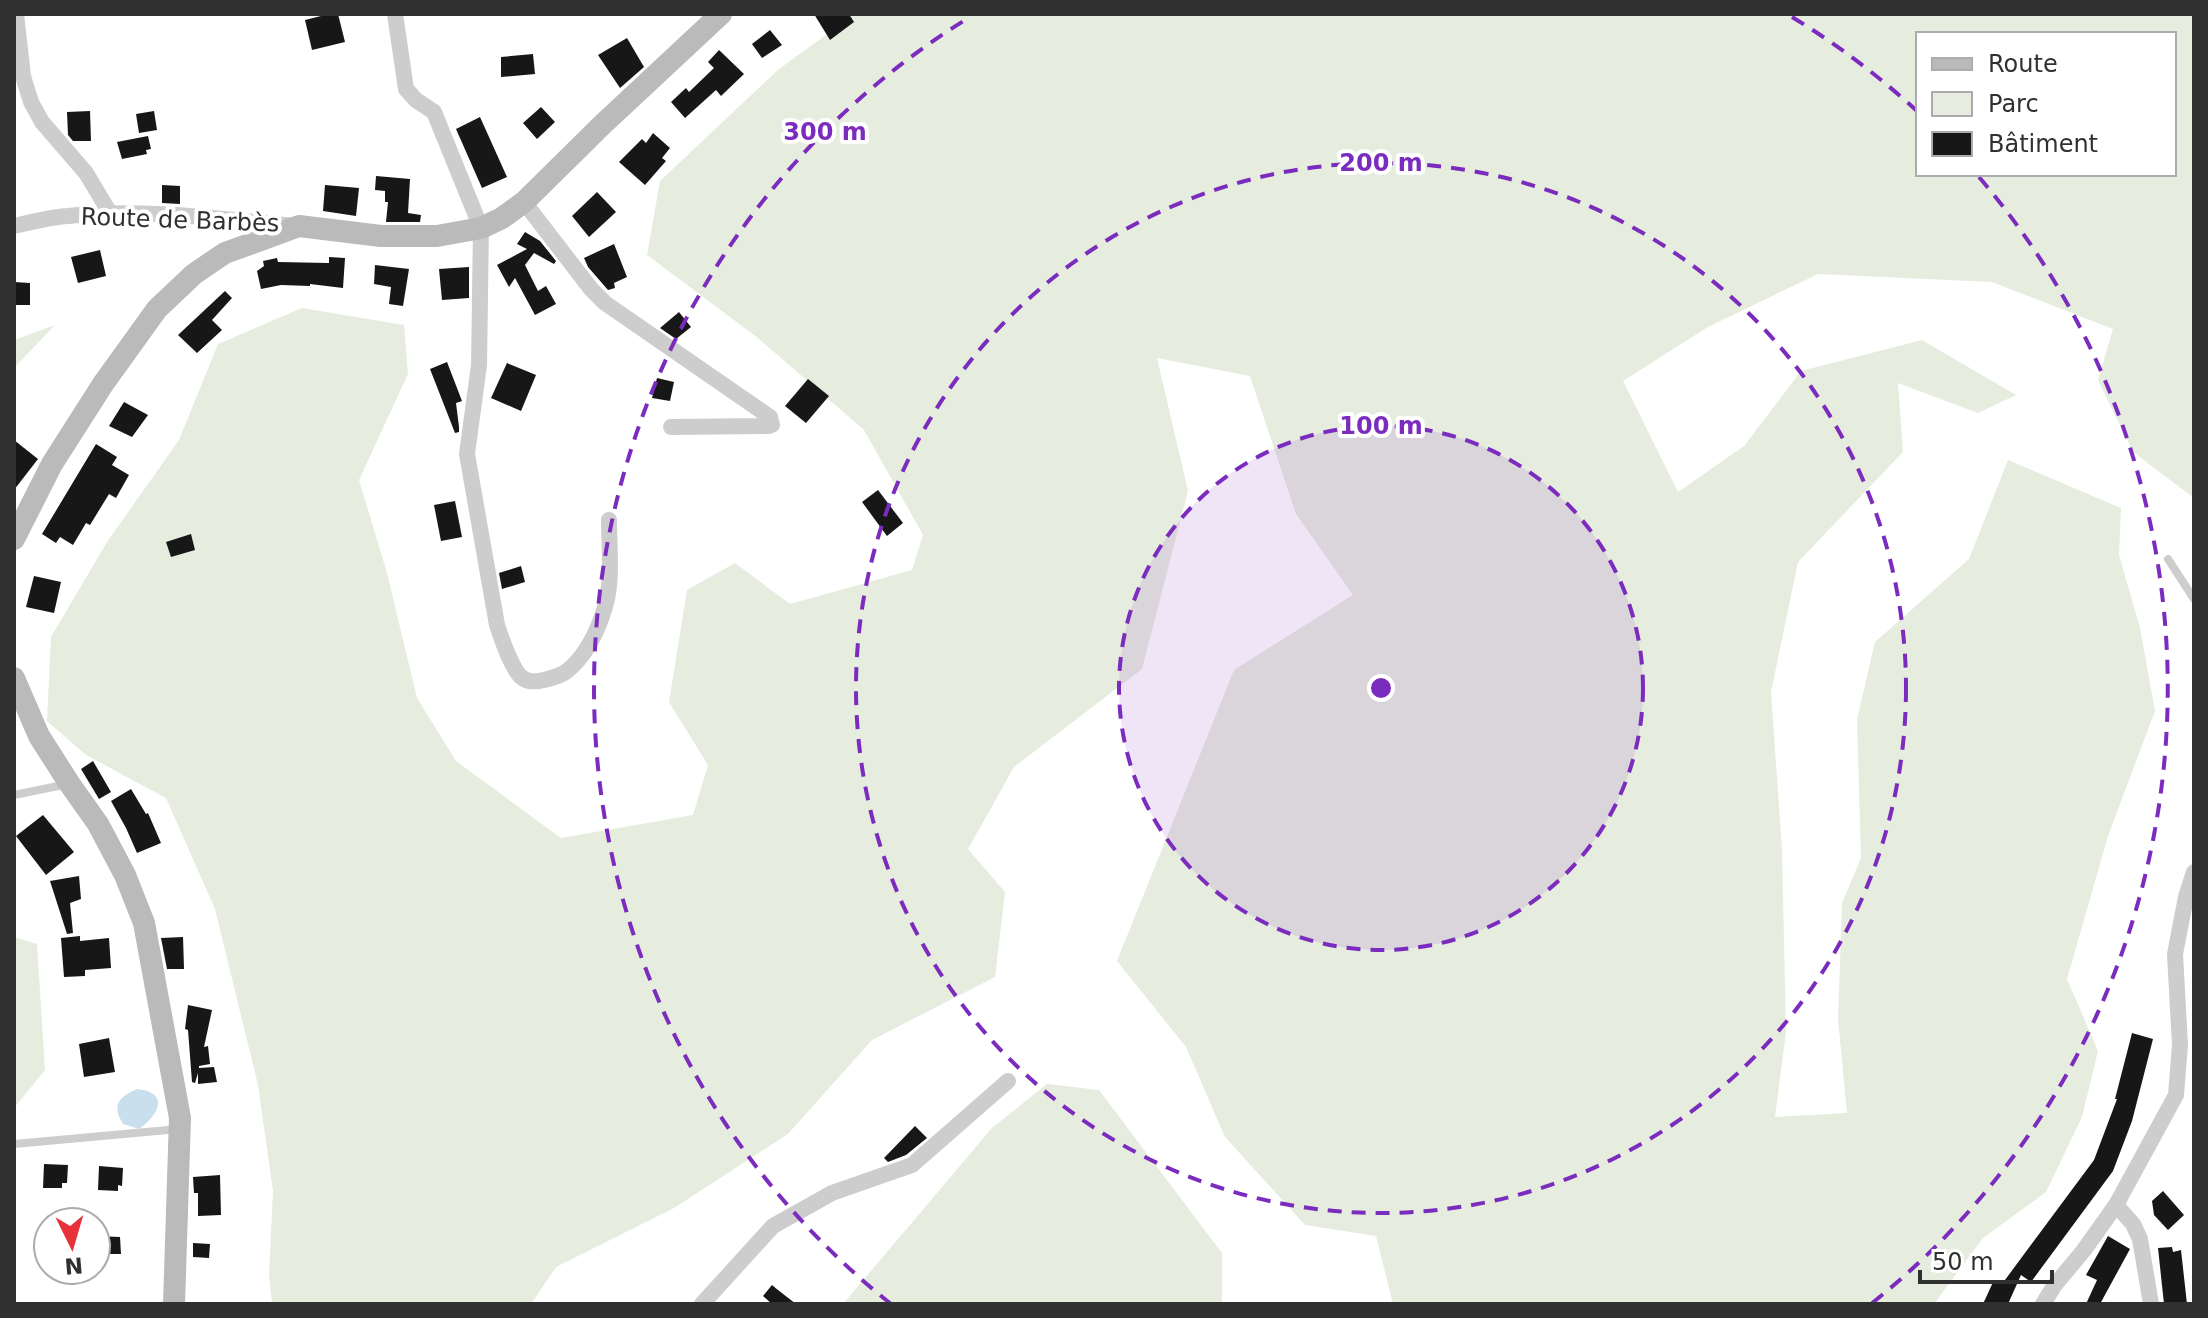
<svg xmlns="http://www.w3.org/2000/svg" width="2208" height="1318" font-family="'DejaVu Sans',sans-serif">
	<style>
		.green { fill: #e6edde; fill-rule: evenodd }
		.water { fill: #cadfed }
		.building { fill: #171717 }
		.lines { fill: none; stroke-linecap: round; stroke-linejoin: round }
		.lane { stroke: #cdcdcd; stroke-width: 8 }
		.street { stroke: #cdcdcd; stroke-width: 16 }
		.secondary { stroke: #bababa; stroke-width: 22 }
		.ring { fill: none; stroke: #7b2cbf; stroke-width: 4; stroke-dasharray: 14 10 }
		.labels { text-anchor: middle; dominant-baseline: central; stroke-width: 8; stroke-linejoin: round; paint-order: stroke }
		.street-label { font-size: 24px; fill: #303030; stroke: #fff }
		.centre { fill: #7b2cbf; stroke: #fff; stroke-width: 4 }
		.ring-label { font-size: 24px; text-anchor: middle; font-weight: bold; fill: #7b2cbf; stroke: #fff; stroke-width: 8; stroke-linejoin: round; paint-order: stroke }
	</style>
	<rect width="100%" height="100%" fill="#fff"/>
	<g class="green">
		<path d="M855,14h1339v484l-61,-46 -35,-72 15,-51 -121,-47 -174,-8 -110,53 -85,54 55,111 66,-46 57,-75 121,-31 94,55 -38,18 -80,-30 5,69 -105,110 -27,130 11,158 4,182 -11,85 72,-4 -9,-94 4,-116 19,-45 -4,-139 18,-77 94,-83 39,-99 113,48 -2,47 21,73 15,83 -47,125 -41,143 31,72 -16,66 -36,75 -63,46 -49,66h-541l-17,-68 -71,-11 -80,-88 -39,-90 -69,-86 117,-291 119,-75 -57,-81 -46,-138 -93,-18 31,133 -46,178 -128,98 -46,82 37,43 -10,85 -123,63 -84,94 -114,74 -118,59 -25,37h-259l-3,-29 4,-84 -15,-106 -43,-176 -49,-111 -80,-43 -39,-34 4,-84 56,-95 72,-102 39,-96 84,-36 102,17 4,49 -49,106 28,93 30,125 39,63 105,77 132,-23 15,-50 -39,-63 18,-112 48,-27 55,41 122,-34 11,-35 -59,-105 -106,-92 -111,-83 13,-74 119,-112zM1918,34h256v140h-256z"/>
		<path d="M55,325l-41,43v-28z"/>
		<path d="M14,937l23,7 8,126 -31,38z"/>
		<path d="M1047,1084l52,6 123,163v51h-379l149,-176z"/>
	</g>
	<path class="water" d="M137,1089c34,4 21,26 2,40l-16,-5c-12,-19 -4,-27 14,-35z"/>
	<g class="building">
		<path d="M329,14h9l7,28 -33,8 -7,-30z"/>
		<path d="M814,14h35l5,8 -24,18z"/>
		<path d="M770,30l12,15 -20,13 -10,-14z"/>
		<path d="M627,38l17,29 -24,21 -22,-33z"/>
		<path d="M719,50l25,24 -23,22 -5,-6 -31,28 -14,-16 15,-14 3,4 25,-24 -6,-6z"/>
		<path d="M533,54l2,20 -34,3v-20z"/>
		<path d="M541,107l14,15 -18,17 -14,-16z"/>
		<path d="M90,111l1,30h-18l-5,-6 -1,-23z"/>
		<path d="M154,111l3,19 -18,3 -3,-19z"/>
		<path d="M480,117l27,60 -25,11 -26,-59z"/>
		<path d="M653,133l17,15 -8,10 4,3 -21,24 -26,-23 23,-23 4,4z"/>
		<path d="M148,136l3,13 -5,1 1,4 -25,5 -5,-17z"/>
		<path d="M376,176l34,3 -2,34 13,2 -1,7h-34l2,-20h-3v-11l-10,-1z"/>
		<path d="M162,185l18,1v18l-18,-1z"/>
		<path d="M325,185l34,3 -3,28 -33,-5z"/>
		<path d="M597,192l19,20 -27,25 -17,-21z"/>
		<path d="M525,232l15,9 16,20 -2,3 -20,-11 -9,12 13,26 8,-5 10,18 -21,11 -20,-37 -6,9 -12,-22 30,-16 -10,-5z"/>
		<path d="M614,244l13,33 -13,6 1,5 -7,2 -20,-23 -4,-9z"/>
		<path d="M100,250l6,26 -28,7 -7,-26z"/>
		<path d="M329,257l16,1 -2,30 -33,-4v2l-29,-1 -20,4 -4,-18 7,-5 -1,-5 14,-3 1,4 51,1z"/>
		<path d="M375,265l34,4 -6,37 -14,-2 2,-17 -17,-3z"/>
		<path d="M469,267v31l-27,2 -3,-31z"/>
		<path d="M14,282l16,1v22h-16z"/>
		<path d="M225,291l7,7 -20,22 10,10 -25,23 -19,-18z"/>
		<path d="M679,312l12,15 -15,12 -16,-11z"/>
		<path d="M447,362l15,39 -6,2 3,24v5l-4,1 -25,-64z"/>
		<path d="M507,363l29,12 -15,36 -30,-13z"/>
		<path d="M657,378l17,4 -4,19 -18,-3z"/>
		<path d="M808,379l21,17 -23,27 -21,-17z"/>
		<path d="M124,402l24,13 -16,22 -23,-11z"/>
		<path d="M14,440l24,19 -24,31z"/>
		<path d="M96,444l21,13 -5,8 17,10 -13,23 -7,-4 -19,31 -4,-2 -13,22 -13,-8 -4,6 -14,-9z"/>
		<path d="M878,490l25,33 -16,13 -25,-34z"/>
		<path d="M455,501l7,36 -21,4 -7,-36z"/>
		<path d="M191,534l4,16 -24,7 -5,-15z"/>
		<path d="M521,566l4,16 -23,7 -3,-16z"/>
		<path d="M34,576l27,6 -7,31 -28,-6z"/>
		<path d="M93,761l18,31 -12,7 -18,-30z"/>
		<path d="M131,789l15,25 2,-1 13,30 -24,10 -11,-25 -15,-27z"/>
		<path d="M43,815l31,37 -28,23 -30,-39z"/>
		<path d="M79,876l2,23 -11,4 3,30 -6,1 -17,-53z"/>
		<path d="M80,936v5l29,-3 2,30 -26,2v6l-21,1 -3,-39z"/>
		<path d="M183,937l1,32h-17l-6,-31z"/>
		<path d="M188,1005l24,5 -8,37 4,-1 2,18 -11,2v2l15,-1 3,15 -19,2v-11l-3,10 -3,-1 -4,-52 -3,-1z"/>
		<path d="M2132,1033l21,6 -21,82 -19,50 -82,111 -10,-7 -13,29h-25l11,-24 8,4 92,-124 23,-61h-2z"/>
		<path d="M109,1038l6,34 -31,5 -5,-33z"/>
		<path d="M915,1126l12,12 -21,17 -18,7 -4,-4z"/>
		<path d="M44,1164l24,1 -1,18h-5v5h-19z"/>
		<path d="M99,1166l24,2 -1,18 -4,-1v6l-20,-1z"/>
		<path d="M220,1175l1,40 -23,1v-23h-4l-1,-16z"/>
		<path d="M2163,1191l21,24 -16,15 -14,-15 -2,-14z"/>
		<path d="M96,1236l24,1 1,17h-25z"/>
		<path d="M2108,1236l22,13 -30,55h-14l11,-24 -11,-5z"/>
		<path d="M193,1243l17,1 -1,14 -16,-1z"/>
		<path d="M2172,1247l1,5 8,-2 6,54h-23l-6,-56z"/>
		<path d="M772,1285l6,5 18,14h-24l-9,-8z"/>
	</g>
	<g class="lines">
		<g class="lane">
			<path d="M2168,559l26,40"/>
			<path d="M14,795l54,-11"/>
			<path d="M14,1144l165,-15"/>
		</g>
		<g class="street">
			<path d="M16,14l7,62 8,26 11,20 44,51 24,40"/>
			<path d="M395,14l11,75 10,11 18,12 47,116 -2,137 -12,89 30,171c5,15 13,39 23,51 7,7 16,6 24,4 8,-2 17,-4 23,-9 19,-15 31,-41 38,-64 8,-27 4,-59 4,-87"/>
			<path d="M524,202l67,87 14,14 165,114 2,8 -4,1 -97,1"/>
			<path d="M14,226c18,-4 36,-9 54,-10 75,-8 152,3 227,10"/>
			<path d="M2116,1205l17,19 7,15 11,65"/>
			<path d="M702,1304l71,-78 59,-33 80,-28 96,-84"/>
			<path d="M2043,1304l11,-18 30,-36 32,-45 60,-110 4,-50 -5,-91 11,-57 8,-25"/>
		</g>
		<g class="secondary">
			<path d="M14,539l38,-75 51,-80 54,-75 37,-35 31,-21 74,-27 82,10h56l44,-8 21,-10 22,-16 78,-77 119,-111"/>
			<path d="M14,678l25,58 30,47 29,41 27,51 19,48 36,195 -6,186"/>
		</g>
	</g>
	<circle cx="1381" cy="688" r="262" fill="#7b2cbf" fill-opacity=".12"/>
	<g class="ring">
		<circle cx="1381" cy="688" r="262"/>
		<circle cx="1381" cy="688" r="525"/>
		<path d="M891 1304A787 787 0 0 1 970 17M1792 17A787 787 0 0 1 1918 112M1979 177A787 787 0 0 1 1871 1304"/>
	</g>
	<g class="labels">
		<g class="street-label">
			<text transform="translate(180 220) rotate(2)">Route de Barbès</text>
		</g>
	</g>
	<circle cx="1381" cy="688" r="12" class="centre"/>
	<g class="ring-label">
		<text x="825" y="140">300 m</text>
		<text x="1381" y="171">200 m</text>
		<text x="1381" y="434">100 m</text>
	</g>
	<rect width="2208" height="1318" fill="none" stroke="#303030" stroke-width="32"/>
	<rect x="1916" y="32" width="260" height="144" fill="#ffffff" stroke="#acacac" stroke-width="2"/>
	<rect x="1932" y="58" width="40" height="12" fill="#bababa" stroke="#acacac" stroke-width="2"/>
	<text x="1988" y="72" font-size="24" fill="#303030">Route</text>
	<rect x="1932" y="92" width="40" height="24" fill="#e6edde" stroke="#acacac" stroke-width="2"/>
	<text x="1988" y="112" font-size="24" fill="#303030">Parc</text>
	<rect x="1932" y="132" width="40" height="24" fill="#171717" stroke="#acacac" stroke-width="2"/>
	<text x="1988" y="152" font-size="24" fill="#303030">Bâtiment</text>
	<g transform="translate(72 1246) rotate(175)"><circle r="38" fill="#ffffff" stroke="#acacac" stroke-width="2"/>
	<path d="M0-6L14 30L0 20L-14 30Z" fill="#e7323c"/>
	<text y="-12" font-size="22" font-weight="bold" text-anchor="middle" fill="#303030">N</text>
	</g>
	<path d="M1920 1270v12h132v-12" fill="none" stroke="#303030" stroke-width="4"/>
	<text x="1932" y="1270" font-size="24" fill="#303030" stroke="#ffffff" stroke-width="6" paint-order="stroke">50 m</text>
</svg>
